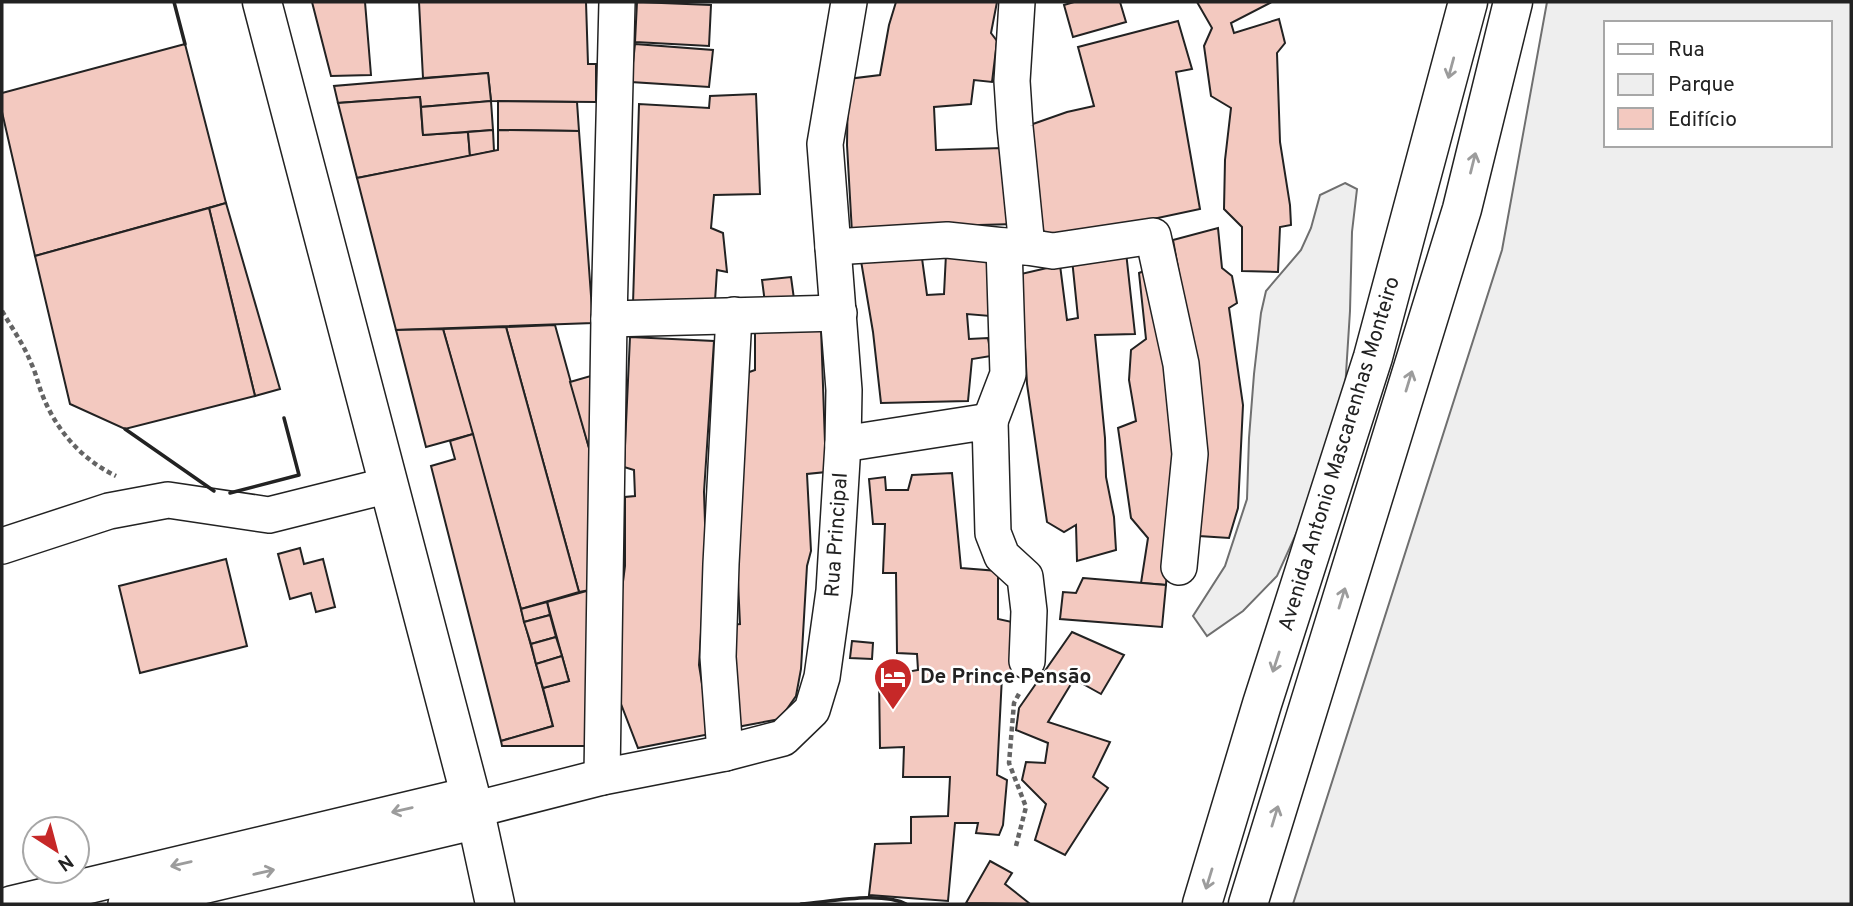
<svg xmlns="http://www.w3.org/2000/svg" width="1853" height="906" font-family="Overpass,sans-serif">
	<style>
		.green { fill: #eee; stroke: #6f6f6f; stroke-width: 2; fill-rule: evenodd }
		.building { fill: #f3c9c0; stroke: #222; stroke-width: 2 }
		.lines { fill: none; stroke-linecap: round; stroke-linejoin: round }
		.minor-casing { stroke: #222; stroke-width: 38 }
		.major-casing { stroke: #222; stroke-width: 41 }
		.path { stroke: #646464; stroke-width: 4.5; stroke-dasharray: 5 3.5; stroke-linecap: butt }
		.minor { stroke: #fff; stroke-width: 35 }
		.major { stroke: #fff; stroke-width: 38 }
		.wall { stroke: #222; stroke-width: 3.5 }
		.oneway { stroke: #9c9c9c }
		.labels { text-anchor: middle; dominant-baseline: central; stroke-width: 5; stroke-linejoin: round; paint-order: stroke }
		.street-label { font-size: 21px; fill: #222; stroke: #fff }
		.poi-label { font-size: 21px; font-weight: bold; fill: #222; stroke: #fff; text-anchor: start }
	</style>
	<rect width="100%" height="100%" fill="#fff"/>
	<g class="green">
		<path d="M1547,2h304v902h-558l209,-654zM1606,23h224v122h-224z"/>
		<path d="M1345,183l12,6 -5,43 -2,79 -6,94 -24,76 -43,95 -34,35 -36,25 -14,-20 32,-50 22,-67 2,-61 5,-64 7,-61 5,-22 35,-41 10,-22 9,-33z"/>
	</g>
	<g class="building">
		<path d="M312,2h53l6,73 -40,1z"/>
		<path d="M419,2h167l2,62h8v38l-105,-1 -3,-28 -65,5z"/>
		<path d="M637,2l74,3 -2,41 -74,-4z"/>
		<path d="M896,2h101l-6,31 6,8 -5,41 -18,-2 -3,24 -37,3 2,43 66,-2 13,76 -72,2 -91,7 -5,-88 1,-66 32,-4 9,-50z"/>
		<path d="M1074,2h46l6,20 -53,15 -9,-32z"/>
		<path d="M1197,2h72l1,1 -39,20 3,10 45,-14 6,24 -8,10 3,89 10,63 1,20 -11,2 -2,45 -36,-1v-44l-18,-18 1,-49 6,-52 -20,-12 -7,-50 8,-18z"/>
		<path d="M1178,21l14,48 -16,3 24,137 -80,17 -75,13 -9,-44 -6,-70 37,-13 27,-6 -16,-59z"/>
		<path d="M185,44l41,159 -191,53 -33,-144v-19z"/>
		<path d="M635,44l78,6 -4,37 -78,-5z"/>
		<path d="M488,73l3,28 -70,6 -1,-10 -82,6 -4,-17z"/>
		<path d="M756,94l4,100 -46,1 -3,33 12,5 4,39 -10,-2 -2,31 -82,3 6,-200 70,4 1,-12z"/>
		<path d="M420,97l3,38 45,-3 2,24 -113,22 -19,-75z"/>
		<path d="M491,101l2,29 -70,5 -2,-28z"/>
		<path d="M498,101l79,1 2,29 -81,-1z"/>
		<path d="M493,130l1,21 -24,5 -2,-24z"/>
		<path d="M498,130l81,1 14,192 -197,7 -39,-152 141,-28z"/>
		<path d="M226,203l54,186 -25,7 -46,-188z"/>
		<path d="M209,208l46,188 -130,33 -55,-25 -35,-148z"/>
		<path d="M1218,228l4,40 10,8 5,27 -8,5 14,97 -5,103 -9,30 -30,-2 -7,-191 -19,-105z"/>
		<path d="M921,251l6,44 17,-1 2,-40h41l3,62 -23,-2 2,25 19,-1 3,18 -19,3 -4,42 -87,2 -8,-71 -13,-77z"/>
		<path d="M1126,252l9,82 -40,1 10,103 1,39 8,40 2,33 -39,11 -1,-36 -12,7 -17,-10 -20,-138 -6,-110 39,-9 7,55 11,-2 -6,-59z"/>
		<path d="M1152,268l23,149 -2,51 -7,117 -25,-2 7,-45 -17,-20 -13,-90 18,-7 -7,-41 2,-30 15,-11 -7,-66z"/>
		<path d="M791,277l3,22 -29,4 -3,-23z"/>
		<path d="M555,325l38,137 -3,128 -11,2 -73,-265z"/>
		<path d="M506,327l73,265 -58,17 -78,-280z"/>
		<path d="M755,327l66,1 5,144 -19,2 4,77 -4,15 -6,103 -5,27 -16,23 -43,8 -9,-102 12,-1 -4,-84 2,-164 17,-6z"/>
		<path d="M443,329l30,105 -47,13 -30,-117z"/>
		<path d="M630,337l84,4 -10,151 2,61 -7,112 11,69 -72,14 -17,-44 -6,-59 10,-79v-69l10,-1 -1,-26 -10,-3z"/>
		<path d="M594,375l-1,87 -23,-80z"/>
		<path d="M473,434l80,292 -52,15 -70,-275 24,-7 -5,-18z"/>
		<path d="M952,473l9,95 37,3v48l14,3 1,53 -11,1 -5,99 10,5 -4,45 -4,10 -23,-2 2,-10h-23l-7,78 -79,-6 6,-51 36,-1v-26l37,-1 2,-39h-47l1,-30 -24,1 -1,-71 39,-7 -1,-16 -20,-1 -1,-80h-13l2,-49h-12l-4,-45 16,-2 1,13h22l4,-15z"/>
		<path d="M300,548l4,16 19,-5 12,48 -19,5 -5,-19 -21,6 -12,-45z"/>
		<path d="M226,559l21,87 -107,27 -21,-87z"/>
		<path d="M1083,578l83,7 -4,42 -102,-8 3,-27 13,1z"/>
		<path d="M590,590l-1,156h-87l-1,-5 52,-15 -10,-38 26,-7 -22,-79z"/>
		<path d="M547,602l3,13 -26,7 -3,-13z"/>
		<path d="M550,615l6,22 -25,7 -7,-22z"/>
		<path d="M1072,632l52,23 -23,39 -27,-15 -26,43 62,20 -17,35 15,11 -43,67 -30,-15 11,-36 -24,-24 4,-18 19,1 3,-20 -32,-13 3,-22z"/>
		<path d="M556,637l6,19 -26,8 -5,-20z"/>
		<path d="M852,641l21,2 -1,16 -22,-1z"/>
		<path d="M562,656l7,25 -26,7 -7,-24z"/>
		<path d="M990,861l22,12 -7,11 24,19 -1,1 -62,-1z"/>
	</g>
	<g class="lines">
		<defs>
			<g id="minor">
				<path d="M617,2l-8,317 230,-6"/>
				<path d="M833,247l114,-7 57,6"/>
				<path d="M1027,247l26,4 100,-15 28,128 9,90 -11,113"/>
				<path d="M990,421l18,-47 -4,-128 23,1 -12,-120 -3,-46 5,-79"/>
				<path d="M843,444l147,-23 3,112 9,23 23,21 4,34 -2,50"/>
				<path d="M2,546l107,-35 59,-11 101,15 120,-30"/>
				<path d="M725,753l-7,-96 3,-93 13,-249"/>
				<path d="M602,777l7,-458"/>
				<path d="M473,810l129,-33 123,-24 58,-15 29,-28 10,-33 12,-86 9,-147 1,-54 -19,-246 24,-142"/>
				<path d="M11,904l458,-109"/>
				<path d="M126,904l351,-83"/>
			</g>
			<g id="major">
				<path d="M262,2l215,819 18,83"/>
				<path d="M1202,904l60,-200 111,-347 95,-355"/>
				<path d="M1248,904l214,-695 51,-207"/>
			</g>
		</defs>
		<use href="#minor" class="minor-casing"/>
		<use href="#major" class="major-casing"/>
		<g class="path">
			<path d="M2,311c10,17 22,34 29,52 5,10 7,21 11,31 14,36 39,65 74,82"/>
			<path d="M1016,846l10,-39 -17,-44 5,-60 6,-11"/>
		</g>
		<use href="#minor" class="minor"/>
		<use href="#major" class="major"/>
		<g class="wall">
			<path d="M174,2l11,42"/>
			<path d="M125,429l89,62"/>
			<path d="M230,493l69,-18 -15,-57"/>
			<path d="M801,904c28,-2 80,-13 105,0"/>
		</g>
	</g>
	<defs><path id="oneway-shaft" d="M-6 0H5M1.5-3L5.5 0L1.5 3" fill="none" stroke-width="1.6" stroke-linecap="round" stroke-linejoin="round" transform="scale(1.75)"/></defs>
	<g class="oneway">
		<use href="#oneway-shaft" transform="translate(1451 68) rotate(105)"/>
		<use href="#oneway-shaft" transform="translate(1473 163) rotate(-76)"/>
		<use href="#oneway-shaft" transform="translate(1409 381) rotate(-73)"/>
		<use href="#oneway-shaft" transform="translate(1342 598) rotate(-73)"/>
		<use href="#oneway-shaft" transform="translate(1276 662) rotate(108)"/>
		<use href="#oneway-shaft" transform="translate(402 810) rotate(167)"/>
		<use href="#oneway-shaft" transform="translate(1275 816) rotate(-73)"/>
		<use href="#oneway-shaft" transform="translate(181 864) rotate(167)"/>
		<use href="#oneway-shaft" transform="translate(264 872) rotate(-13)"/>
		<use href="#oneway-shaft" transform="translate(1209 879) rotate(107)"/>
	</g>
	<defs>
		<symbol id="hotel-pin" viewBox="-11 -11 22 30"><path d="M0 17L-7.5 6A9.5 9.5 0 1 1 7.5 6Z" fill="#c62828" stroke="#fff"/><path d="M-6-4.5h1.5V1H6V5H4.5V3h-9V5H-6ZM-4 0a1.8 1.8 0 1 1 3.6 0ZM.5 0V-2.5h3Q6-2.5 6 0Z" fill="#fff"/></symbol>
	</defs>
	<g fill-rule="evenodd">
		<use href="#hotel-pin" x="871" y="655" width="44" height="60"/>
	</g>
	<g class="labels">
		<g class="street-label">
			<text transform="translate(1340 454) rotate(-73)">Avenida Antonio Mascarenhas Monteiro</text>
			<text transform="translate(837 535) rotate(-86)">Rua Principal</text>
		</g>
		<g class="poi-label">
			<text x="920" y="677">De Prince Pensão</text>
		</g>
	</g>
	<rect width="1853" height="906" fill="none" stroke="#222222" stroke-width="7"/>
	<rect x="1604" y="21" width="228" height="126" fill="#ffffff" stroke="#a7a7a7" stroke-width="2"/>
	<rect x="1618" y="44" width="35" height="10" fill="#ffffff" stroke="#a7a7a7" stroke-width="2"/>
	<text x="1668" y="56" font-size="21" fill="#222222">Rua</text>
	<rect x="1618" y="74" width="35" height="21" fill="#eeeeee" stroke="#a7a7a7" stroke-width="2"/>
	<text x="1668" y="91" font-size="21" fill="#222222">Parque</text>
	<rect x="1618" y="108" width="35" height="21" fill="#f3c9c0" stroke="#a7a7a7" stroke-width="2"/>
	<text x="1668" y="126" font-size="21" fill="#222222">Edifício</text>
	<g transform="translate(56 850) rotate(144)"><circle r="33" fill="#ffffff" stroke="#a7a7a7" stroke-width="2"/>
	<path d="M0-5L12 26L0 18L-12 26Z" fill="#c62828"/>
	<text y="-10" font-size="19" font-weight="bold" text-anchor="middle" fill="#222222">N</text>
	</g>
</svg>
